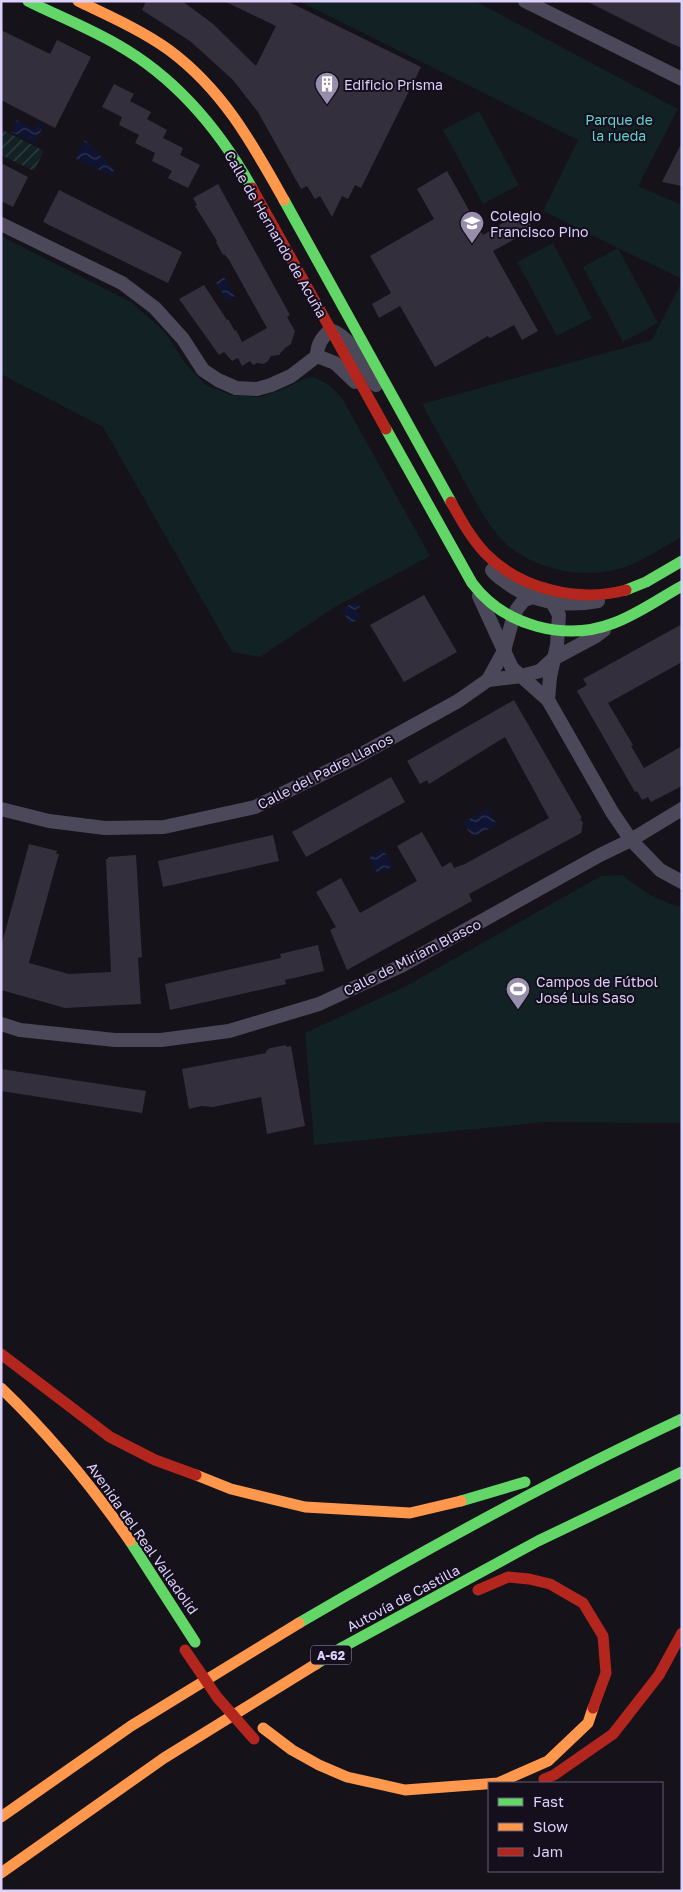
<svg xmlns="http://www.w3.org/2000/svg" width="683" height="1892" font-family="'Golos Text',sans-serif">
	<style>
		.park { fill: #122124 }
		.garden { fill: url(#garden-furrows) }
		.water { fill: url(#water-waves) }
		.building { fill: #342f3c }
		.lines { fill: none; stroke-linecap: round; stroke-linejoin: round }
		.street { stroke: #4b4859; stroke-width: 14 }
		.fast { stroke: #63d668; stroke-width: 11 }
		.slow { stroke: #ff974d; stroke-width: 11 }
		.jam { stroke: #b3261e; stroke-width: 11 }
		.jam-bridge { stroke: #b3261e; stroke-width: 11 }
		.labels { text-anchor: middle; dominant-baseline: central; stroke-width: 4; stroke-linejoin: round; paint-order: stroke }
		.shield { fill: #140e1d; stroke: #a196b8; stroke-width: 1 }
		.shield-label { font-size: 12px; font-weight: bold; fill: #ddd0fa }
		.poi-label { font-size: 14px; fill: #ddd0fa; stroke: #140e1d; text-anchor: start }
		.park-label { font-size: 14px; fill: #64d1cc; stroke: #140e1d }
		.street-label { font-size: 14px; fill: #ddd0fa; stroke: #140e1d }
	</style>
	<defs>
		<pattern id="garden-furrows" width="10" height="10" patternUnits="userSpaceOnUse" patternTransform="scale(1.25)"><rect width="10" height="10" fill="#122124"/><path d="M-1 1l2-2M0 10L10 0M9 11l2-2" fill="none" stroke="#344045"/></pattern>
		<pattern id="water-waves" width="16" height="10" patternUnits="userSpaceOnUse" patternTransform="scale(1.25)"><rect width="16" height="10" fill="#0f1433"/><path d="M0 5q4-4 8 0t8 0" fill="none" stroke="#323551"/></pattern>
	</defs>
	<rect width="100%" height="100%" fill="#15121a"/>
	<g class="park">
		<path d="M299,1h176l203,108 -40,77 44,19v74l-64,-31 40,75 -35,19 -40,-75 35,-19 -75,-37 35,-71z"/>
		<path d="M479,111l40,74 -36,19 -40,-74z"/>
		<path d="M1,236l130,66 33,29 22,33 20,21 25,10 30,2 27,-10 15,-8 11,-2 15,8 13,13 88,158 -95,51 -75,50 -28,-5 -129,-225 -102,-53z"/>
		<path d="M553,243l39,75 -35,18 -40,-74z"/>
		<path d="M682,281v256c-23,12 -47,30 -72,34 -40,7 -89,-6 -114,-38 -13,-16 -22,-35 -32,-52 -14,-26 -28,-52 -42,-77l230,-64z"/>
		<path d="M622,875c19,15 36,26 60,32v216l-137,-1 -231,23 -9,-112 101,-47 195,-110z"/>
	</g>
	<path class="garden" d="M1,129l43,22 -10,20 -33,-16z"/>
	<g class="water">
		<path d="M17,120l17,9 4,-6 5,3 -8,17 -24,-11z"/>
		<path d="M85,140l29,29 -2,7 -36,-17z"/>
		<path d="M224,277l11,20 -8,4 -11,-19z"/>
		<path d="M357,601l3,6 -4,2 5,8 -11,7 -9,-15z"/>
		<path d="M488,808l9,17 -24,12 -10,-14z"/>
		<path d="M382,848l12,18 -16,8 -9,-16z"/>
	</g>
	<g class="building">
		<path d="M146,1h36l30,22 44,43 20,-40 -52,-25h63l134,66 -60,121 -6,-3 -7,14 -6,-3 -10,21 -12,-21 -5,3 -8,-13 -6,3 -43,-77 -25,-32 -43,-39 -48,-31z"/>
		<path d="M586,1h96v47l-12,-5z"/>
		<path d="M1,30l49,24 7,-14 34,17 -36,71 -54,-28z"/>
		<path d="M114,84l20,10 -4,7 21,11 -4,7 20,11 -4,8 20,10 -3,7 20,10 -12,23 -20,-10 4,-7 -20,-10 3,-8 -20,-10 4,-8 -20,-10 3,-8 -20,-10z"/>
		<path d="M682,142v44l-20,-4z"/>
		<path d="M1,163l27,14 -15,30 -12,-6z"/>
		<path d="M447,171l36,64 40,-24 10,18 -40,22 45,80 -16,9 -8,-15 -24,13 -2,-2 -53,31 -35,-61 -21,12 -7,-14 19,-11 -21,-37 64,-37 -17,-30z"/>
		<path d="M218,184l72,131 -3,2 8,14 -4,13 -6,4 -6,7 -8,1 -3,5 -4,3 -7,-1 -4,2 -3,-4 -8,5 -4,-8 -6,3 -8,-9 -5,3 -40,-56 25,-14 23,35 1,-1 7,12 1,-1 6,12 25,-14 -38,-68 -5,-6 -1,1 -7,-13 1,-1 -22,-35 2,-1 -4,-7z"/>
		<path d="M59,190l123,62 -14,31 -125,-61z"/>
		<path d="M424,595l33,57 -53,30 -34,-57z"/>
		<path d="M682,624v38l-74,41 25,42 -2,1 13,22 38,-22v40l-31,16 -3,-5 -6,3 -5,-9 -2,1 -58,-101 10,-6 -4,-6z"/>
		<path d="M514,700l68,118 -2,1 3,4 -2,10 -112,61 3,7 -125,69 -17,-40 6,-3 -20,-35 25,-14 19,35 57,-32 -20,-35 25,-14 20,35 9,-5 3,6 11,-4 84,-46 -44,-81 -76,47 -2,-4 -7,4 -13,-23z"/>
		<path d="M391,777l14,25 -99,55 -14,-25z"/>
		<path d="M273,835l6,26 -116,26 -5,-26z"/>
		<path d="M29,844l28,7 -1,3h3l-30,109 40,11 42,-2 -5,-113h2v-2l28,-2 6,102 -4,1 3,46 -76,4 -64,-18v-43z"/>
		<path d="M318,945l6,26 -39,9 1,4 -116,26 -5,-26 116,-26 -1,-4z"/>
		<path d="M286,1045v2l5,-1 14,80 -38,8 -6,-37 -48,10 -12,-1 -12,3 -7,-40 84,-16v-2l4,-3z"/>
		<path d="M1,1069l145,22 -4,22 -141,-22z"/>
	</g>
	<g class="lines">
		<g class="street">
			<path d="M525,1l157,78"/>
			<path d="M1,224l121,59 33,25 28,31 20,31 15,10 18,8 21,1 14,-4 20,-9 26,-20"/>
			<path d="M317,356c0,-12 5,-18 13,-26 22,7 34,36 46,55"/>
			<path d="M317,356l18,7 20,19"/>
			<path d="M492,570c4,6 10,9 15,13 28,20 59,24 91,18"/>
			<path d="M479,596l33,72 36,32 64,112 19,28 29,30 22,12"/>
			<path d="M488,680l33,-4 19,-5 13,-12 43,-23 8,-6"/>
			<path d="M548,700l2,-23 7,-32 2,-30 -7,-13"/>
			<path d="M1,809l48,12 56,7 59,-1 91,-20 98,-48 105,-58 30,-21 16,-29 9,-33 4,-9 7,-9 9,-3"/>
			<path d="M1,1024l19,6 95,10h46l68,-9 90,-27 82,-38 199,-111 31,-15 51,-31"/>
		</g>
		<g class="fast">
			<path d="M28,1c30,15 61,27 90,44 58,33 102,86 134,143"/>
			<path d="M284,200l167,302"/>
			<path d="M386,429l86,154c32,43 93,59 142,40 24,-9 46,-25 68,-37"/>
			<path d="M626,590l20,-8 36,-21"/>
			<path d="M461,1501l64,-19"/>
			<path d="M130,1541l65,101"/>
			<path d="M299,1623c125,-73 252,-143 383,-204"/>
			<path d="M316,1664l27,-17 195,-106 144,-69"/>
		</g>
		<g class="slow">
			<path d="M78,1c31,15 63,29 91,49 54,40 83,93 115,150"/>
			<path d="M1,1388c49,47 90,97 129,153"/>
			<path d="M196,1475l35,14 74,18 105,6 51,-12"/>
			<path d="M263,1728l29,22 27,15 28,12 58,13 93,-7 50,-22 40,-38 5,-15"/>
			<path d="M1,1817l130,-91 168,-103"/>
			<path d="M1,1873l163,-115 152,-94"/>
		</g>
		<g class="jam">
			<path d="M252,188l134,241"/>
			<path d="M451,502c10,18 20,36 34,51 35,36 93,50 141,37"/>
			<path d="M1,1354l109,83 45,23 41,15"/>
			<path d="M478,1590l30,-13 21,2 21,5 33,19 20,33 3,37 -13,35"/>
			<path d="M544,1779l10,-4 59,-41 46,-59 23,-42"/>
		</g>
		<path class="jam-bridge" d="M185,1650l32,47 37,42"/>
	</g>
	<defs>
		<symbol id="building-pin" viewBox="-11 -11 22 30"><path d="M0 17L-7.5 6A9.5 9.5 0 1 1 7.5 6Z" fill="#978eac" stroke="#140e1d"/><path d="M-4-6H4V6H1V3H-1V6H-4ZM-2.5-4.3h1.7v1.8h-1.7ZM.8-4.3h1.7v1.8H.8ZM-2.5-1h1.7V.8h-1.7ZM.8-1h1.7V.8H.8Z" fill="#fff"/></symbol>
		<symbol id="school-pin" viewBox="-11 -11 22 30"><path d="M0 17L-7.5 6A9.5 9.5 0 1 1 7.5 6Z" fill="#978eac" stroke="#140e1d"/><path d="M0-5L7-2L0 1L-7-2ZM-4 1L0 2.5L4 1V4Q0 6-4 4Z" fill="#fff"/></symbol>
		<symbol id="stadium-pin" viewBox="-11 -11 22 30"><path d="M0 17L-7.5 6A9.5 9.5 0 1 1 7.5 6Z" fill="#978eac" stroke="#140e1d"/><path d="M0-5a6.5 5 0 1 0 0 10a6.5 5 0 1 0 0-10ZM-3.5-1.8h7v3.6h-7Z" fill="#fff"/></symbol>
	</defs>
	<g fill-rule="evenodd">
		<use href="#building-pin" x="313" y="70" width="28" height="38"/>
		<use href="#school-pin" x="458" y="209" width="28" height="38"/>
		<use href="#stadium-pin" x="504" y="975" width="28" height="38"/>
	</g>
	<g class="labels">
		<rect class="shield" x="311" y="1645.5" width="40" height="19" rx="4"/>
		<g class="shield-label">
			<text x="331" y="1655">A-62</text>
		</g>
		<g class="poi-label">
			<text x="344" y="84">Edificio Prisma</text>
			<text x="490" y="215">Colegio<tspan x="490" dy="16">Francisco Pino</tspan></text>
			<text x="536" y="981">Campos de Fútbol<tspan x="536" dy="16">José Luis Saso</tspan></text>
		</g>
		<g class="park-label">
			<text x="619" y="119">Parque de<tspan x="619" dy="16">la rueda</tspan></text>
		</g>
		<g class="street-label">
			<text transform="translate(276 234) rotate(60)">Calle de Hernando de Acuña</text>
			<text transform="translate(325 771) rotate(-27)">Calle del Padre Llanos</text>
			<text transform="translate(412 957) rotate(-27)">Calle de Miriam Blasco</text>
			<text transform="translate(143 1538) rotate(55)">Avenida del Real Valladolid</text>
			<text transform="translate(403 1598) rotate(-28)">Autovía de Castilla</text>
		</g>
	</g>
	<rect width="683" height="1892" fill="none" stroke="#ddd0fa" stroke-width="5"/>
	<rect x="488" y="1782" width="175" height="90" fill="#140e1d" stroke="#645c75"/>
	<rect x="498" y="1798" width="25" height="8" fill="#63d668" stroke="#645c75"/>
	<text x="533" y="1807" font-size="15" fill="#ddd0fa">Fast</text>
	<rect x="498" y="1823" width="25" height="8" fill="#ff974d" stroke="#645c75"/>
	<text x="533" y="1832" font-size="15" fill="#ddd0fa">Slow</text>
	<rect x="498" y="1848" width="25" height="8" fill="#b3261e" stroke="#645c75"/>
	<text x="533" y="1857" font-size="15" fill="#ddd0fa">Jam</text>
</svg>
